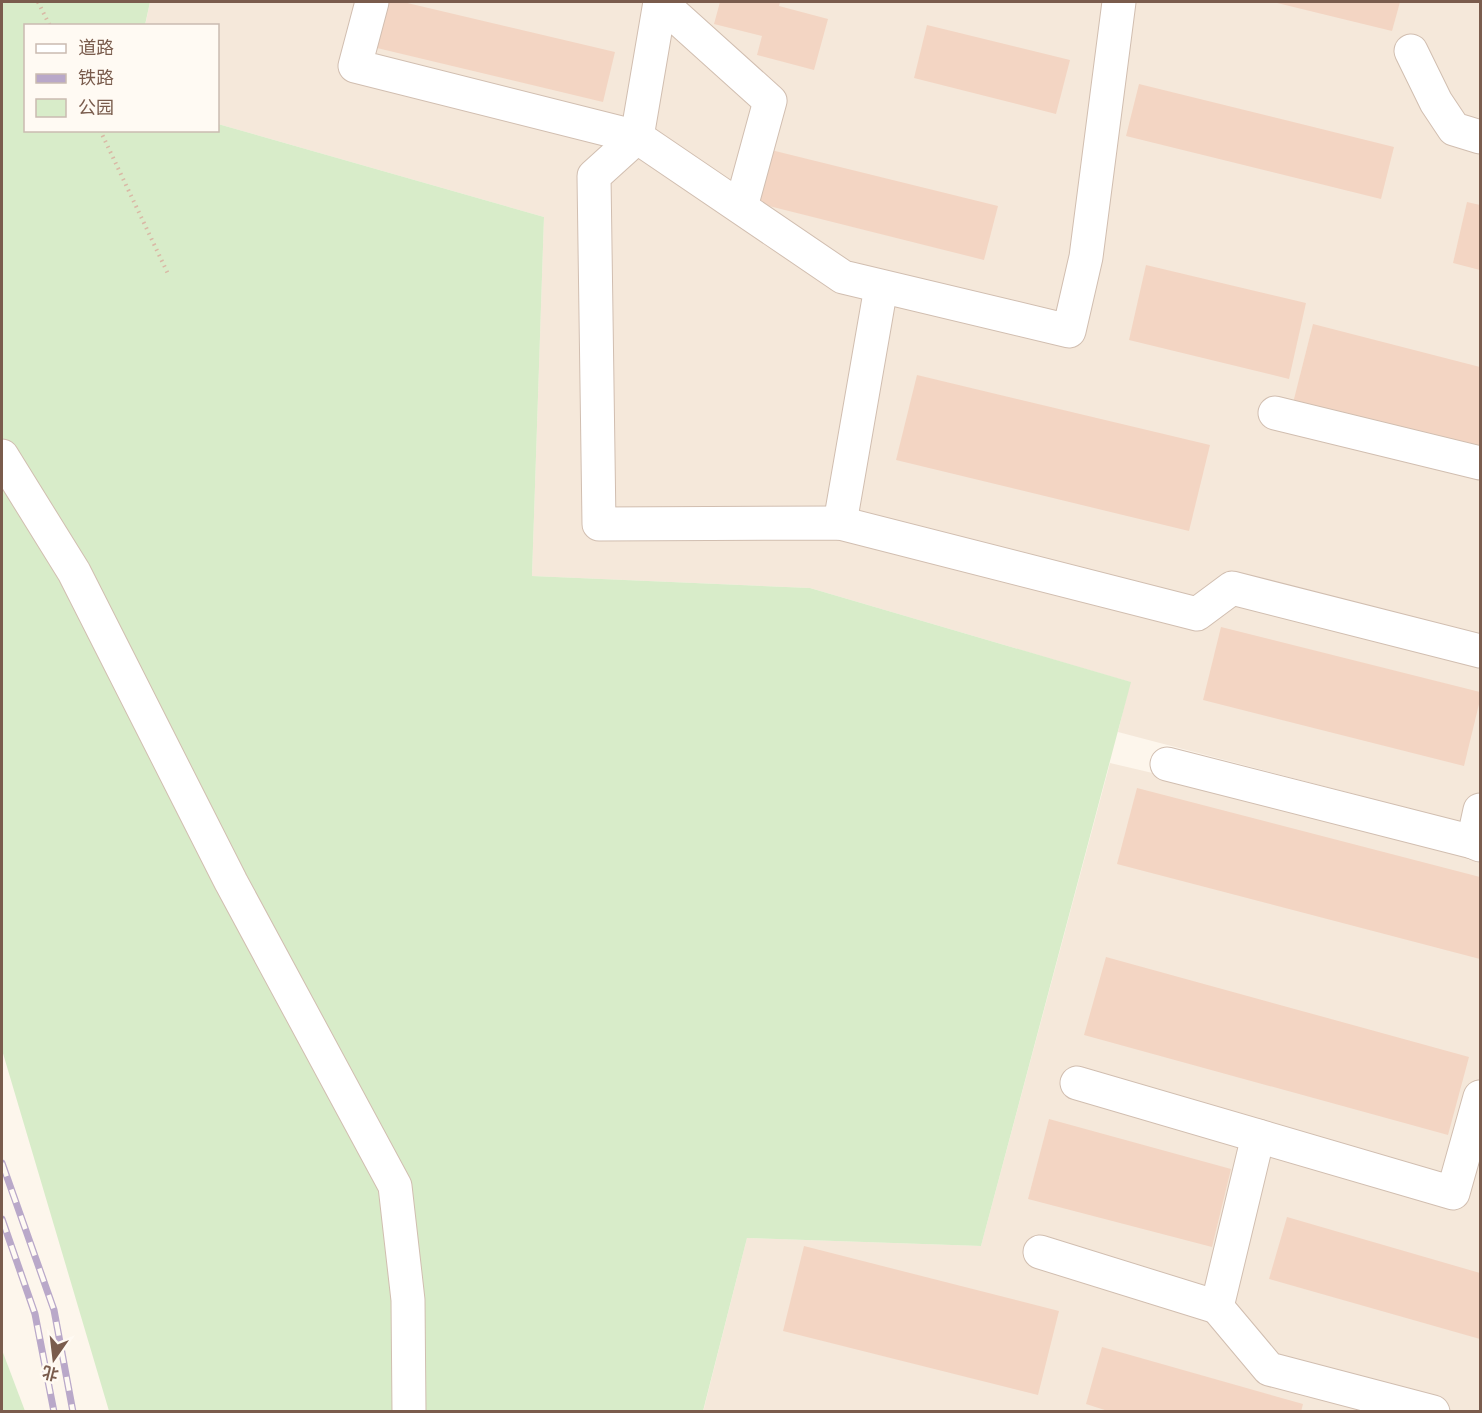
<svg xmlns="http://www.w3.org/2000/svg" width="1482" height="1413" font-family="'Asap Condensed','Noto Sans SC',sans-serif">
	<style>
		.residential { fill: #f5e8da }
		.green { fill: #d8ecc9 }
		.building { fill: #f3d5c3 }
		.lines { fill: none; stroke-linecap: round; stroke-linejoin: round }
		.minor-casing { stroke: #d1beb0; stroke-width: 35 }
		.path { stroke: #d9b8a5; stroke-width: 4; stroke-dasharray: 1.5 4.5; stroke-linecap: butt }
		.minor { stroke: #fff; stroke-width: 33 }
		.rail-casing { stroke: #b9a8c9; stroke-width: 7 }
		.rail { stroke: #fffaf3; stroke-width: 4.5; stroke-dasharray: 14; stroke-linecap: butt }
	</style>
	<rect width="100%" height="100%" fill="#fdf6ec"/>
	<g class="residential">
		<path d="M150,2h1330v825l-362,-95 12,-50 -320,-94 -278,-12 12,-359 -326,-93v-98h-73z"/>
		<path d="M1110,763l370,87v561l-777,1 44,-174 234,8z"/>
	</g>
	<g class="green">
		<path d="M2,2h148l-5,23 -119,1v104h192v-6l326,93 -12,359 278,12 321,94 -150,564 -234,-8 -44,173h-594l-107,-361z"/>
		<path d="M2,1350l23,61h-23z"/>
	</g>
	<g class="building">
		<path d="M388,2h15l212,50 -12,50 -226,-54z"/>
		<path d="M720,2h60l-1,4 49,13 -14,51 -57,-15 5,-19 -48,-12z"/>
		<path d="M1273,2h127l-8,29z"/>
		<path d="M927,25l143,35 -14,54 -142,-36z"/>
		<path d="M1139,84l255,63 -13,52 -255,-63z"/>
		<path d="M767,149l231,57 -14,54 -231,-58z"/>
		<path d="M1467,202l13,3v65l-27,-7z"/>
		<path d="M1146,265l160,38 -17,76 -160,-39z"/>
		<path d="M1313,324l167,43v88l-188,-48z"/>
		<path d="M917,375l293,70 -21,86 -293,-71z"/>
		<path d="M1221,627l259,65v8l-16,66 -261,-66z"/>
		<path d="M1137,788l343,89v82l-363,-95z"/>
		<path d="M1106,957l363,100 -21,78 -364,-100z"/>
		<path d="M1049,1119l182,50 -19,78 -184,-48z"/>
		<path d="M1287,1217l193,56v66l-211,-60z"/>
		<path d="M804,1246l255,65 -21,84 -255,-64z"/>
		<path d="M1102,1347l201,57 -2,8h-190l-25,-8z"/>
	</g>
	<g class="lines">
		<defs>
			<g id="minor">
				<path d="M372,2l-17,64 282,71 206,140 226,54 17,-74 33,-255"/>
				<path d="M1411,51l25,51 18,27 26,8"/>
				<path d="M741,207l29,-106 -110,-99 -23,135 -43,39 5,348 241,-1 357,91 35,-26 248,63"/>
				<path d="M1275,413l205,50"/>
				<path d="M2,456l72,116 157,310 164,304 13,114 1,112"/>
				<path d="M840,523l41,-236"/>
				<path d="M1167,764l306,78"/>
				<path d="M1480,810l-7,32 7,3"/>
				<path d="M1077,1083l376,110 27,-96"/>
				<path d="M1040,1252l177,55 41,-171"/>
				<path d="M1217,1307l52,62 164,43"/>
			</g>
		</defs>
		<use href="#minor" class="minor-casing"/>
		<g class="path">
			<path d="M38,2l12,24"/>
			<path d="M100,130l69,146"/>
		</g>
		<use href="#minor" class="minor"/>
		<defs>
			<g id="rail">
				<path d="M2,1163l52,147 19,102"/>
				<path d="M2,1219l33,95 19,98"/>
			</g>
		</defs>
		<use href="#rail" class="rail-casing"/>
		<use href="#rail" class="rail"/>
	</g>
	<rect width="1482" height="1413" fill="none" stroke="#7a5c4d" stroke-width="6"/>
	<rect x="24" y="24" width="195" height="108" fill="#fffaf3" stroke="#cabbb1" stroke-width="1.5"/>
	<rect x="36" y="44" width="30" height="9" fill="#ffffff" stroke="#cabbb1" stroke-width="1.5"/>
	<text x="78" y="54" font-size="18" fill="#7a5c4d">道路</text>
	<rect x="36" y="74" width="30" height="9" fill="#b9a8c9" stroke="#cabbb1" stroke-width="1.5"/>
	<text x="78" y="84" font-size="18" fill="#7a5c4d">铁路</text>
	<rect x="36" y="99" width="30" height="18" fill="#d8ecc9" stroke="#cabbb1" stroke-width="1.5"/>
	<text x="78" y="114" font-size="18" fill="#7a5c4d">公园</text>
	<g transform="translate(54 1359) rotate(194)" stroke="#fffaf3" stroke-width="4.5" paint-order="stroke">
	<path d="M0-4.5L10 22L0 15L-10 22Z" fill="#7a5c4d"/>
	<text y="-9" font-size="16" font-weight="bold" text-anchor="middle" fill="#7a5c4d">北</text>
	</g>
</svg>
